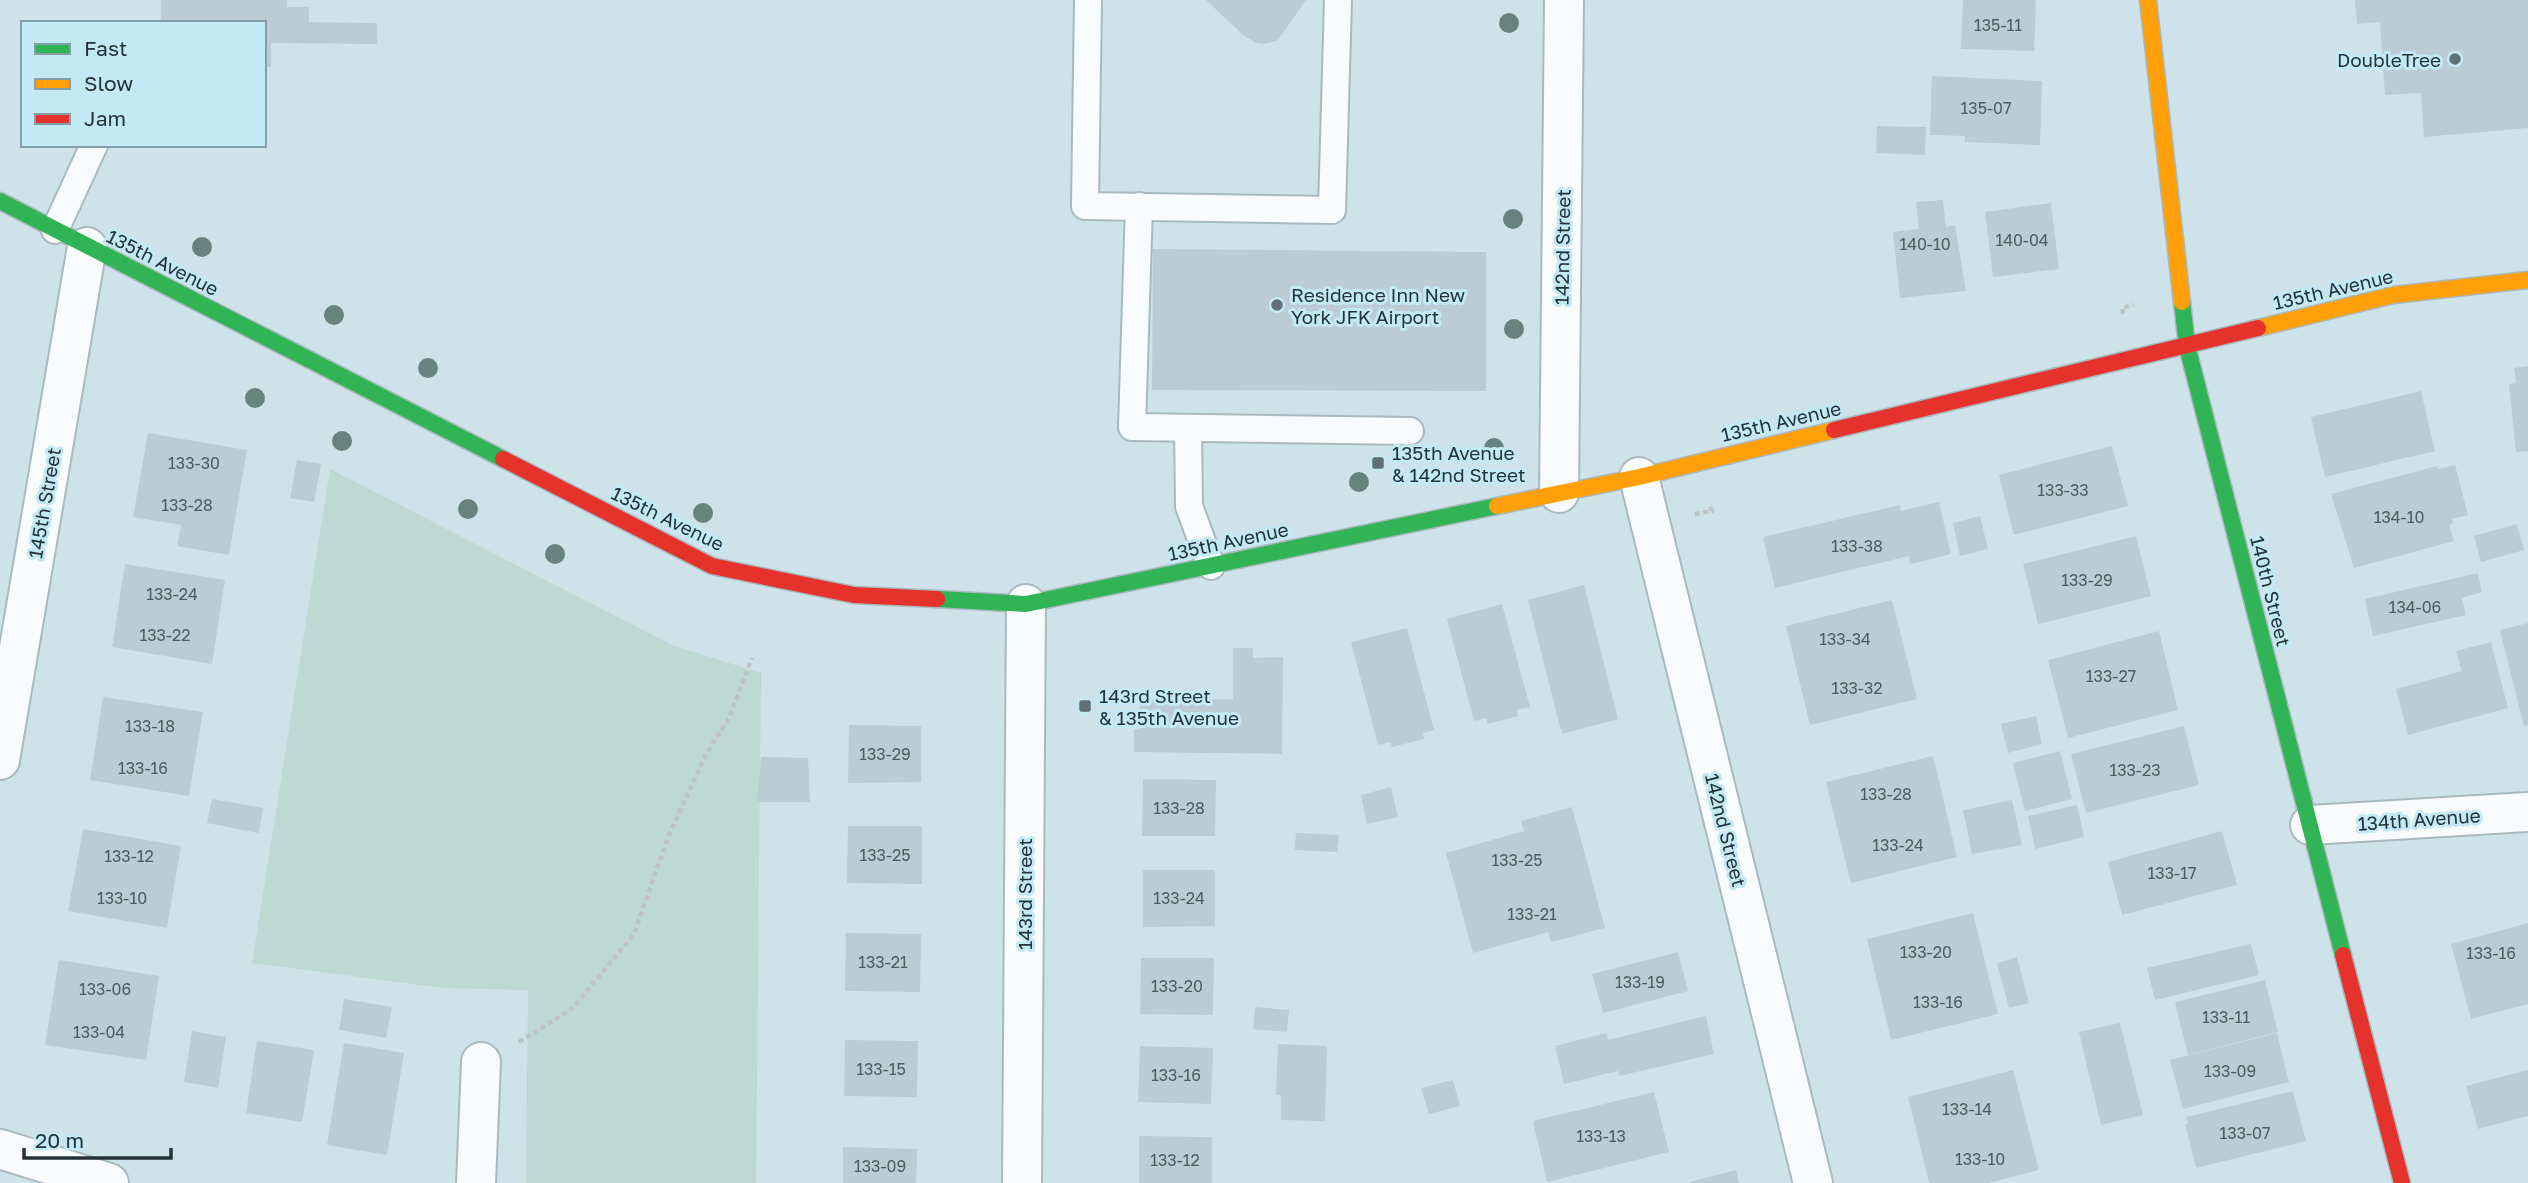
<svg xmlns="http://www.w3.org/2000/svg" width="2528" height="1183" font-family="'Golos Text',sans-serif">
	<style>
		.green { fill: #bddad2 }
		.building { fill: #bbccd5 }
		.lines { fill: none; stroke-linecap: round; stroke-linejoin: round }
		.lane-casing { stroke: #a9b9be; stroke-width: 30 }
		.street-casing { stroke: #a9b9be; stroke-width: 42 }
		.fast-casing { stroke: #a9b9be; stroke-width: 19 }
		.slow-casing { stroke: #a9b9be; stroke-width: 19 }
		.jam-casing { stroke: #a9b9be; stroke-width: 19 }
		.path { stroke: #bec5c7; stroke-width: 4.5; stroke-dasharray: 5 3.5; stroke-linecap: butt }
		.lane { stroke: #f8fbfc; stroke-width: 26 }
		.street { stroke: #f8fbfc; stroke-width: 38 }
		.fast { stroke: #30b455; stroke-width: 16 }
		.slow { stroke: #ff9f0a; stroke-width: 16 }
		.jam { stroke: #e5322d; stroke-width: 16 }
		.tree { fill: #66847d }
		.poi-dot { fill: #607175; stroke: #c3e9f4; stroke-width: 2.5 }
		.labels { text-anchor: middle; dominant-baseline: central; stroke-width: 6; stroke-linejoin: round; paint-order: stroke }
		.number-label { font-size: 16px; fill: #4c5c61 }
		.poi-label { font-size: 19px; fill: #243337; stroke: #c3e9f4; text-anchor: start }
		.street-label { font-size: 19px; fill: #243337; stroke: #c3e9f4 }
	</style>
	<rect width="100%" height="100%" fill="#cee3e9"/>
	<path class="green" d="M330,469l342,176 89,28 -5,510h-230l2,-193 -85,-2 -191,-25z"/>
	<g class="building">
		<path d="M161,0h126v7h22v15l68,1v21l-106,-1v24h-7v-44h-103z"/>
		<path d="M1206,0h100l-28,40 -13,4 -9,-1 -13,-8z"/>
		<path d="M1963,0h73l-2,51 -73,-2z"/>
		<path d="M2355,0h173v128l-104,9 -3,-44 -36,2 -5,-73 -23,2z"/>
		<path d="M1932,76l110,5 -2,64 -75,-3v-6l-35,-1z"/>
		<path d="M1877,126l49,1 -1,28 -49,-2z"/>
		<path d="M1943,200l3,27 9,-2 11,66 -66,7 -7,-66 26,-3 -3,-27z"/>
		<path d="M2051,203l8,66 -66,8 -8,-65z"/>
		<path d="M1153,249l333,3v139l-334,-1z"/>
		<path d="M2528,366v85l-12,1 -7,-68 7,-1 -2,-15z"/>
		<path d="M2421,391l14,60 -110,26 -14,-60z"/>
		<path d="M148,433l99,17 -18,105 -52,-9 4,-21 -48,-8z"/>
		<path d="M2112,446l16,60 -114,29 -15,-60z"/>
		<path d="M297,460l24,4 -7,38 -24,-4z"/>
		<path d="M2455,465l13,50 -16,4 1,5 -4,1 5,16 -100,27 -23,-74 106,-28 1,3z"/>
		<path d="M1939,502l12,52 -41,10 -1,-8 -134,32 -12,-51 137,-32 1,6z"/>
		<path d="M1980,516l8,33 -28,7 -7,-33z"/>
		<path d="M2517,524l7,26 -43,12 -7,-26z"/>
		<path d="M2136,536l15,60 -113,28 -15,-60z"/>
		<path d="M125,564l100,16 -13,84 -100,-17z"/>
		<path d="M2478,573l4,19 -20,6 4,17 -93,21 -8,-37z"/>
		<path d="M1584,585l34,134 -56,15 -34,-134z"/>
		<path d="M1892,600l25,99 -107,26 -24,-99z"/>
		<path d="M1502,604l28,103 -13,3 1,6 -30,8 -2,-6 -12,3 -27,-102z"/>
		<path d="M2528,623v102l-4,1 -24,-96z"/>
		<path d="M1407,628l27,102 -11,3 1,6 -32,8 -2,-5 -12,3 -27,-103z"/>
		<path d="M2159,631l19,79 -110,28 -20,-78z"/>
		<path d="M2491,642l17,66 -100,27 -12,-46 66,-18 -6,-20z"/>
		<path d="M1233,648h20v10l30,-1 -1,97 -148,-2v-23h5l1,-30h93z"/>
		<path d="M103,697l100,15 -14,84 -99,-16z"/>
		<path d="M2036,716l6,28 -34,9 -7,-29z"/>
		<path d="M849,725l72,1v56l-73,1z"/>
		<path d="M2184,726l15,59 -113,28 -15,-59z"/>
		<path d="M2060,751l12,48 -47,12 -12,-48z"/>
		<path d="M1933,756l24,101 -106,26 -25,-101z"/>
		<path d="M761,757l47,1 2,44h-53z"/>
		<path d="M1143,779l73,1 -1,56h-73z"/>
		<path d="M1391,787l7,30 -31,7 -6,-29z"/>
		<path d="M212,799l51,9 -4,25 -52,-10z"/>
		<path d="M2012,800l10,45 -50,9 -9,-44z"/>
		<path d="M2077,805l7,32 -49,12 -7,-33z"/>
		<path d="M1572,807l33,121 -54,14 -3,-10 -75,21 -27,-100 78,-22 -3,-10z"/>
		<path d="M848,826h74v58l-75,-1z"/>
		<path d="M83,829l98,17 -14,82 -99,-17z"/>
		<path d="M2222,831l15,54 -115,30 -14,-53z"/>
		<path d="M1296,833l43,2 -2,17 -42,-2z"/>
		<path d="M1143,870h72v56l-72,1z"/>
		<path d="M1973,913l25,101 -107,26 -24,-101z"/>
		<path d="M2528,923v81l-57,15 -20,-75z"/>
		<path d="M846,933l75,1 -1,58 -75,-1z"/>
		<path d="M2251,944l8,31 -104,25 -8,-32z"/>
		<path d="M1678,952l10,39 -85,22 -11,-39z"/>
		<path d="M2017,957l12,46 -20,5 -12,-45z"/>
		<path d="M1141,958h73l-1,57 -73,-1z"/>
		<path d="M59,960l100,16 -13,84 -101,-15z"/>
		<path d="M2265,980l13,52 -90,23 -13,-53z"/>
		<path d="M344,999l48,8 -6,31 -47,-8z"/>
		<path d="M1255,1007l34,3 -2,22 -34,-3z"/>
		<path d="M1706,1016l8,38 -95,22 -1,-5 -54,13 -9,-38 51,-13 2,7z"/>
		<path d="M2120,1023l23,92 -42,10 -22,-93z"/>
		<path d="M192,1031l34,6 -8,51 -34,-6z"/>
		<path d="M2277,1033l12,49 -106,27 -13,-49z"/>
		<path d="M845,1040l73,1 -1,56 -73,-1z"/>
		<path d="M257,1041l57,9 -12,72 -56,-9z"/>
		<path d="M344,1043l60,10 -17,102 -60,-10z"/>
		<path d="M1278,1044l49,2 -2,75 -44,-1v-25h-5z"/>
		<path d="M1140,1046l73,2 -2,56 -73,-2z"/>
		<path d="M2013,1070l26,100 -50,13h-60l-21,-86z"/>
		<path d="M2528,1070v46l-50,13 -12,-43z"/>
		<path d="M1453,1080l7,26 -31,8 -8,-26z"/>
		<path d="M2293,1091l13,50 -110,27 -11,-44h3l-2,-7z"/>
		<path d="M1654,1092l15,60 -122,30 -14,-61z"/>
		<path d="M1139,1136l73,1v46h-73z"/>
		<path d="M843,1147l74,2 -1,34h-73z"/>
		<path d="M1736,1170l3,13h-49v-1z"/>
	</g>
	<g class="lines">
		<defs>
			<g id="lane">
				<path d="M1088,0l-3,206 247,4 6,-210"/>
				<path d="M1139,206l-7,221 278,4"/>
				<path d="M55,230l39,-85"/>
				<path d="M1188,429l1,77 22,60"/>
			</g>
			<g id="street">
				<path d="M1639,477l174,706"/>
				<path d="M1559,493l5,-493"/>
				<path d="M0,760l87,-513"/>
				<path d="M2310,825l218,-13"/>
				<path d="M0,1149l109,34"/>
				<path d="M476,1183l5,-121"/>
				<path d="M1022,1183l4,-579"/>
			</g>
			<g id="fast">
				<path d="M0,201l503,258"/>
				<path d="M2182,302l5,44 156,609"/>
				<path d="M937,599l89,5 471,-98"/>
			</g>
			<g id="slow">
				<path d="M2148,0l34,302"/>
				<path d="M2258,328l135,-33 135,-15"/>
				<path d="M1497,506l142,-29 195,-47"/>
			</g>
			<g id="jam">
				<path d="M1834,430l424,-102"/>
				<path d="M503,459l209,107 142,29 83,4"/>
				<path d="M2343,955l59,228"/>
			</g>
		</defs>
		<use href="#lane" class="lane-casing"/>
		<use href="#street" class="street-casing"/>
		<use href="#fast" class="fast-casing"/>
		<use href="#slow" class="slow-casing"/>
		<use href="#jam" class="jam-casing"/>
		<g class="path">
			<path d="M2123,314l-1,-6 12,-3"/>
			<path d="M1695,514l17,-3 -3,-6"/>
			<path d="M519,1042l53,-33 62,-75 34,-97 39,-85 21,-32 24,-62"/>
		</g>
		<use href="#lane" class="lane"/>
		<use href="#street" class="street"/>
		<use href="#fast" class="fast"/>
		<use href="#slow" class="slow"/>
		<use href="#jam" class="jam"/>
	</g>
	<g class="tree">
		<circle cx="1509" cy="23" r="10"/>
		<circle cx="1513" cy="219" r="10"/>
		<circle cx="202" cy="247" r="10"/>
		<circle cx="334" cy="315" r="10"/>
		<circle cx="1514" cy="329" r="10"/>
		<circle cx="428" cy="368" r="10"/>
		<circle cx="255" cy="398" r="10"/>
		<circle cx="342" cy="441" r="10"/>
		<circle cx="1494" cy="448" r="10"/>
		<circle cx="1359" cy="482" r="10"/>
		<circle cx="468" cy="509" r="10"/>
		<circle cx="703" cy="513" r="10"/>
		<circle cx="555" cy="554" r="10"/>
	</g>
	<g class="poi-dot">
		<circle cx="2455" cy="59" r="7"/>
		<circle cx="1277" cy="305" r="7"/>
		<rect x="1371" y="456" width="14" height="14" rx="3.5"/>
		<rect x="1078" y="699" width="14" height="14" rx="3.5"/>
	</g>
	<g class="labels">
		<g class="number-label">
			<text x="1998" y="25">135-11</text>
			<text x="1986" y="108">135-07</text>
			<text x="2022" y="240">140-04</text>
			<text x="1925" y="244">140-10</text>
			<text x="194" y="463">133-30</text>
			<text x="2063" y="490">133-33</text>
			<text x="187" y="505">133-28</text>
			<text x="2399" y="517">134-10</text>
			<text x="1857" y="546">133-38</text>
			<text x="2087" y="580">133-29</text>
			<text x="172" y="594">133-24</text>
			<text x="2415" y="607">134-06</text>
			<text x="165" y="635">133-22</text>
			<text x="1845" y="639">133-34</text>
			<text x="2111" y="676">133-27</text>
			<text x="1857" y="688">133-32</text>
			<text x="150" y="726">133-18</text>
			<text x="885" y="754">133-29</text>
			<text x="143" y="768">133-16</text>
			<text x="2135" y="770">133-23</text>
			<text x="1886" y="794">133-28</text>
			<text x="1179" y="808">133-28</text>
			<text x="1898" y="845">133-24</text>
			<text x="885" y="855">133-25</text>
			<text x="129" y="856">133-12</text>
			<text x="1517" y="860">133-25</text>
			<text x="2172" y="873">133-17</text>
			<text x="122" y="898">133-10</text>
			<text x="1179" y="898">133-24</text>
			<text x="1532" y="914">133-21</text>
			<text x="1926" y="952">133-20</text>
			<text x="2491" y="953">133-16</text>
			<text x="883" y="962">133-21</text>
			<text x="1640" y="982">133-19</text>
			<text x="1177" y="986">133-20</text>
			<text x="105" y="989">133-06</text>
			<text x="1938" y="1002">133-16</text>
			<text x="2226" y="1017">133-11</text>
			<text x="99" y="1032">133-04</text>
			<text x="881" y="1069">133-15</text>
			<text x="2230" y="1071">133-09</text>
			<text x="1176" y="1075">133-16</text>
			<text x="1967" y="1109">133-14</text>
			<text x="2245" y="1133">133-07</text>
			<text x="1601" y="1136">133-13</text>
			<text x="1980" y="1159">133-10</text>
			<text x="1175" y="1160">133-12</text>
			<text x="880" y="1166">133-09</text>
		</g>
		<g class="poi-label">
			<text x="2441" y="59" text-anchor="end">DoubleTree</text>
			<text x="1291" y="294">Residence Inn New<tspan x="1291" dy="22">York JFK Airport</tspan></text>
			<text x="1392" y="452">135th Avenue<tspan x="1392" dy="22">&amp; 142nd Street</tspan></text>
			<text x="1099" y="695">143rd Street<tspan x="1099" dy="22">&amp; 135th Avenue</tspan></text>
		</g>
		<g class="street-label">
			<text transform="translate(1562 247) rotate(-89)">142nd Street</text>
			<text transform="translate(163 262) rotate(27)">135th Avenue</text>
			<text transform="translate(2333 289) rotate(-13)">135th Avenue</text>
			<text transform="translate(1781 421) rotate(-13)">135th Avenue</text>
			<text transform="translate(44 503) rotate(-80)">145th Street</text>
			<text transform="translate(668 518) rotate(26)">135th Avenue</text>
			<text transform="translate(1228 541) rotate(-12)">135th Avenue</text>
			<text transform="translate(2271 591) rotate(76)">140th Street</text>
			<text transform="translate(2419 819) rotate(-4)">134th Avenue</text>
			<text transform="translate(1726 830) rotate(76)">142nd Street</text>
			<text transform="translate(1024 894) rotate(-90)">143rd Street</text>
		</g>
	</g>
	<rect x="21" y="21" width="245" height="126" fill="#c3e9f4" stroke="#83a0a8" stroke-width="2"/>
	<rect x="35" y="44" width="35" height="10" fill="#30b455" stroke="#83a0a8" stroke-width="2"/>
	<text x="84" y="56" font-size="21" fill="#243337">Fast</text>
	<rect x="35" y="79" width="35" height="10" fill="#ff9f0a" stroke="#83a0a8" stroke-width="2"/>
	<text x="84" y="91" font-size="21" fill="#243337">Slow</text>
	<rect x="35" y="114" width="35" height="10" fill="#e5322d" stroke="#83a0a8" stroke-width="2"/>
	<text x="84" y="126" font-size="21" fill="#243337">Jam</text>
	<path d="M24 1148v10h147v-10" fill="none" stroke="#243337" stroke-width="3.5"/>
	<text x="35" y="1148" font-size="21" fill="#243337" stroke="#c3e9f4" stroke-width="5" paint-order="stroke">20 m</text>
</svg>
